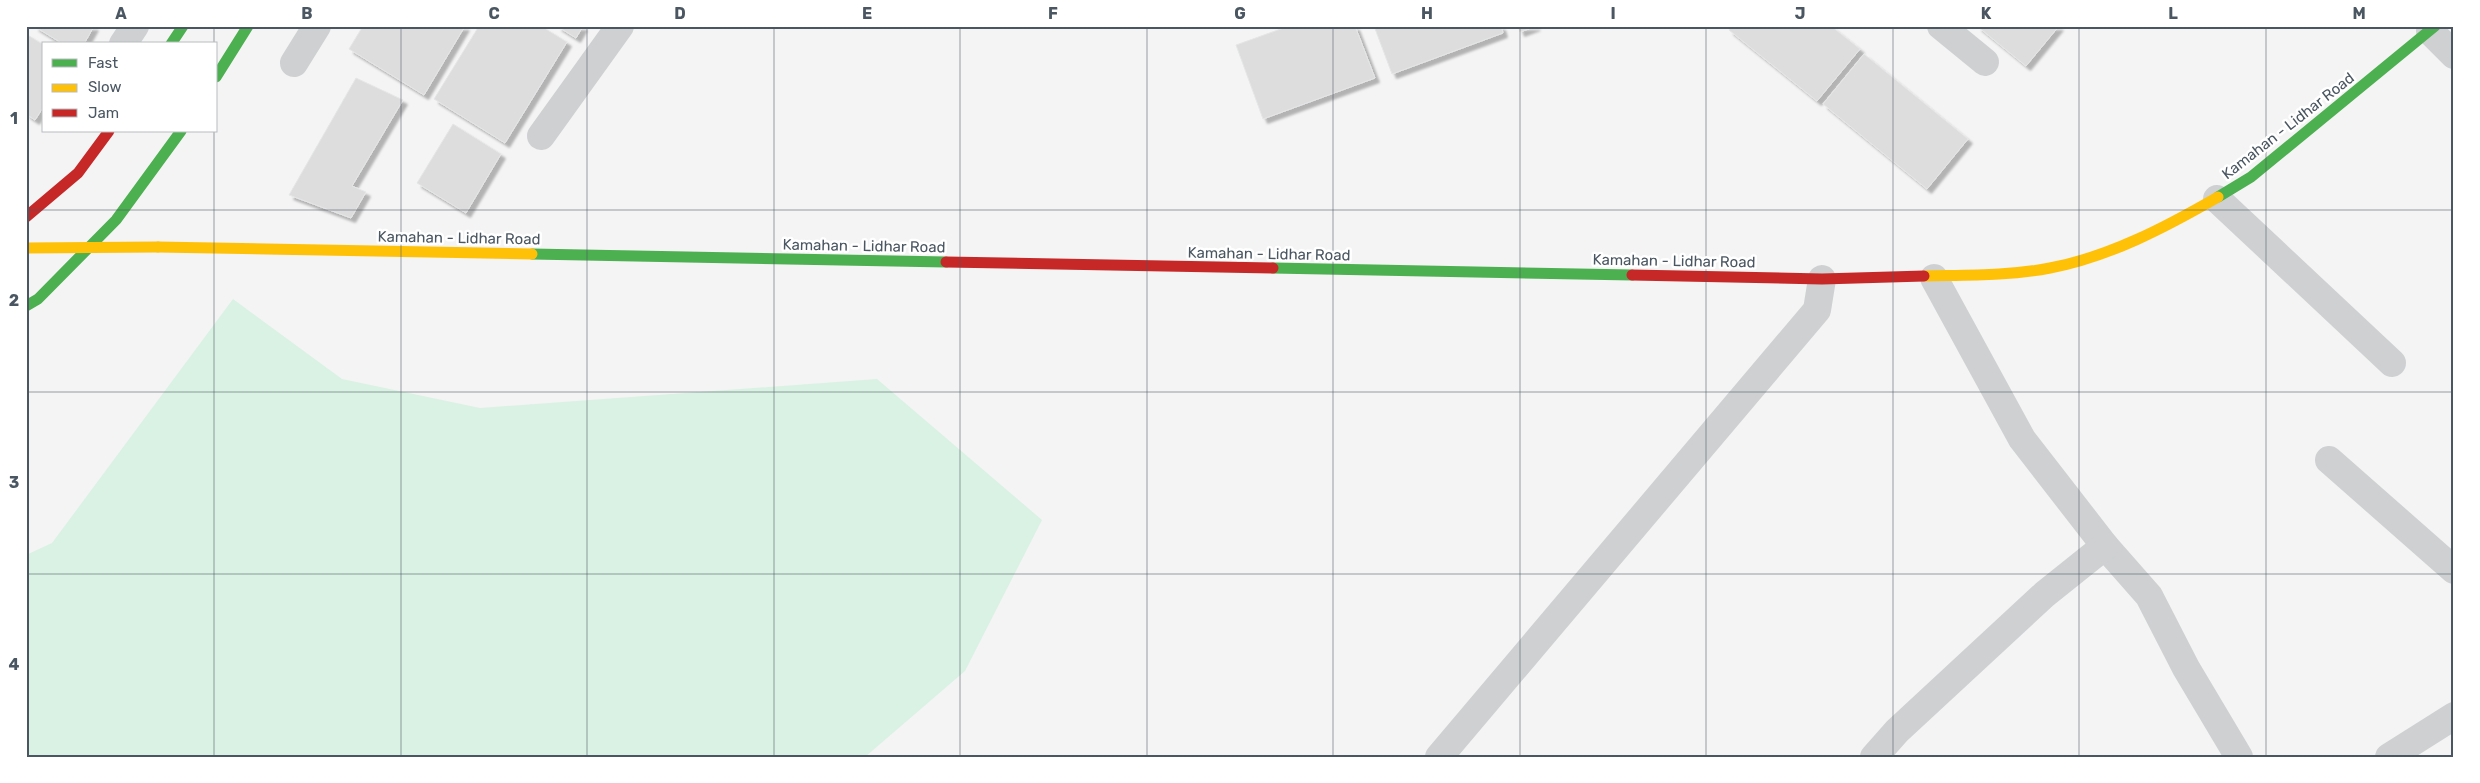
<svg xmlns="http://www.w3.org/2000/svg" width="2480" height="783" font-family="Rubik,sans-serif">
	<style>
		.green { fill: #d9f2e3 }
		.building { fill: #ddddde; stroke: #e5e6e7; filter: url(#shadow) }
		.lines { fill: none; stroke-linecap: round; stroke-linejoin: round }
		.street { stroke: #ced0d2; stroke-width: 28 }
		.fast { stroke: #4caf50; stroke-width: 11 }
		.slow { stroke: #ffc107; stroke-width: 11 }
		.jam { stroke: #c62828; stroke-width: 11 }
		.slow-bridge { stroke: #ffc107; stroke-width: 11 }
		.grid { fill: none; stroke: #4a5661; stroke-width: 1; stroke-opacity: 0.55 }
		.labels { text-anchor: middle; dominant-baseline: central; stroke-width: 5; stroke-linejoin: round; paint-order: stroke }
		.street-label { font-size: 15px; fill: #4a5661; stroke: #fff }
		.neatline { fill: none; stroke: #4a5661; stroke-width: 2 }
		.grid-label { font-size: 16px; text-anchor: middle; font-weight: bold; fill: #4a5661 }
	</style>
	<defs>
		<filter id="shadow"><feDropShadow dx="4.5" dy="4.5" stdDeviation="1" flood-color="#0004"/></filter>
	</defs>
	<rect width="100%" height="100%" fill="#f4f4f4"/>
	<path class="green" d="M233,299l109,80 138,29 397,-29 165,141 -77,151 -100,86h-839v-202l26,-12z"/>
	<g class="building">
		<path d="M34,26h60l-10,18h-21z"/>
		<path d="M363,26h102l-41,69 -75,-46z"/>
		<path d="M479,26h62l26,16 -62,101 -71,-44z"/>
		<path d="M557,26h26l-7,12z"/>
		<path d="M1289,26h66l20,52 -112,41 -27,-74z"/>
		<path d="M1374,26h127l2,7 -111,41z"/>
		<path d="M1518,26h18l-16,6z"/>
		<path d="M1732,26h99l29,23 -43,52 -88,-71z"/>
		<path d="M1977,26h82l-33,40z"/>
		<path d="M26,34l18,11v61l-9,14 -9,-6z"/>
		<path d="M1864,54l104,85 -41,50 -104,-85z"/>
		<path d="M356,78l47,22 -51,86 14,6 -15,26 -62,-23z"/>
		<path d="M453,124l48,30 -35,59 -49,-30z"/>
	</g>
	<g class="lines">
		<g class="street">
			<path d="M1941,26l44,36"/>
			<path d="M2430,31l24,24"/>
			<path d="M123,44l12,-18"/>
			<path d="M294,63l23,-37"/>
			<path d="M541,136l79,-110"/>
			<path d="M2217,199l175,164"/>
			<path d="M1934,278l88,161 83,107 44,50 37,72 53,89"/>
			<path d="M2329,460l125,110"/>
			<path d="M1439,757l378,-447 5,-31"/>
			<path d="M1874,757l23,-26 148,-137 60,-48"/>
			<path d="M2389,757l65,-41"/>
		</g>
		<g class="fast">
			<path d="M171,44l12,-18"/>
			<path d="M216,77l32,-51"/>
			<path d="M2218,197l33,-20 184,-151"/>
			<path d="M532,254l414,8"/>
			<path d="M1273,268l359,7"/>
			<path d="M26,306l12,-7 78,-79 65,-89"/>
		</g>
		<g class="slow">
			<path d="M158,247l374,7"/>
			<path d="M1924,276c42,-1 85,0 126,-8 59,-11 116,-41 168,-71"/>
		</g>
		<g class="jam">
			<path d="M26,217l52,-44 31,-42"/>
			<path d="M946,262l327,6"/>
			<path d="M1632,275l190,4 102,-3"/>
		</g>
		<path class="slow-bridge" d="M26,248l132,-1"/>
	</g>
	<path class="grid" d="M214,26v18M401,26v731M587,26v731M774,26v731M960,26v731M1147,26v731M1333,26v731M1520,26v731M1706,26v731M1893,26v731M2079,26v731M2266,26v731M214,131v626M26,210h2428M26,392h2428M26,574h2428"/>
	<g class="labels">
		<g class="street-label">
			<text transform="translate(2288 126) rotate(-38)">Kamahan - Lidhar Road</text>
			<text transform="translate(459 238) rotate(1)">Kamahan - Lidhar Road</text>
			<text transform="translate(864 246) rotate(1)">Kamahan - Lidhar Road</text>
			<text transform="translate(1269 254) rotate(1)">Kamahan - Lidhar Road</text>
			<text transform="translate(1674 261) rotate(1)">Kamahan - Lidhar Road</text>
		</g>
	</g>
	<rect width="2480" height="783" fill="none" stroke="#ffffff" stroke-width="55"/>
	<rect x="42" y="42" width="175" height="90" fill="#ffffff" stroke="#b7bbc0"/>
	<rect x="52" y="59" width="25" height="8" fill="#4caf50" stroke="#b7bbc0"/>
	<text x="88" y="68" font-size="15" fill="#4a5661">Fast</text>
	<rect x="52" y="84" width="25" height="8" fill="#ffc107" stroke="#b7bbc0"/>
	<text x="88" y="92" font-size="15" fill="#4a5661">Slow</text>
	<rect x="52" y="109" width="25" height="8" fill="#c62828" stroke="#b7bbc0"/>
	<text x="88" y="118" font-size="15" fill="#4a5661">Jam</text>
	<rect x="28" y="28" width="2424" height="728" class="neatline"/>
	<g class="grid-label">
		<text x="121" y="19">A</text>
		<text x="307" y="19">B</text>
		<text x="494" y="19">C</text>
		<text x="680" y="19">D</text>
		<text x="867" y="19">E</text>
		<text x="1053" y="19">F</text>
		<text x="1240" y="19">G</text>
		<text x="1427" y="19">H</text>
		<text x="1613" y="19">I</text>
		<text x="1800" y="19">J</text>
		<text x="1986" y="19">K</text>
		<text x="2173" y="19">L</text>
		<text x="2359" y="19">M</text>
		<text x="14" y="124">1</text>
		<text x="14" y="306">2</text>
		<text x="14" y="488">3</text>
		<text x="14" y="670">4</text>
	</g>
</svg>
